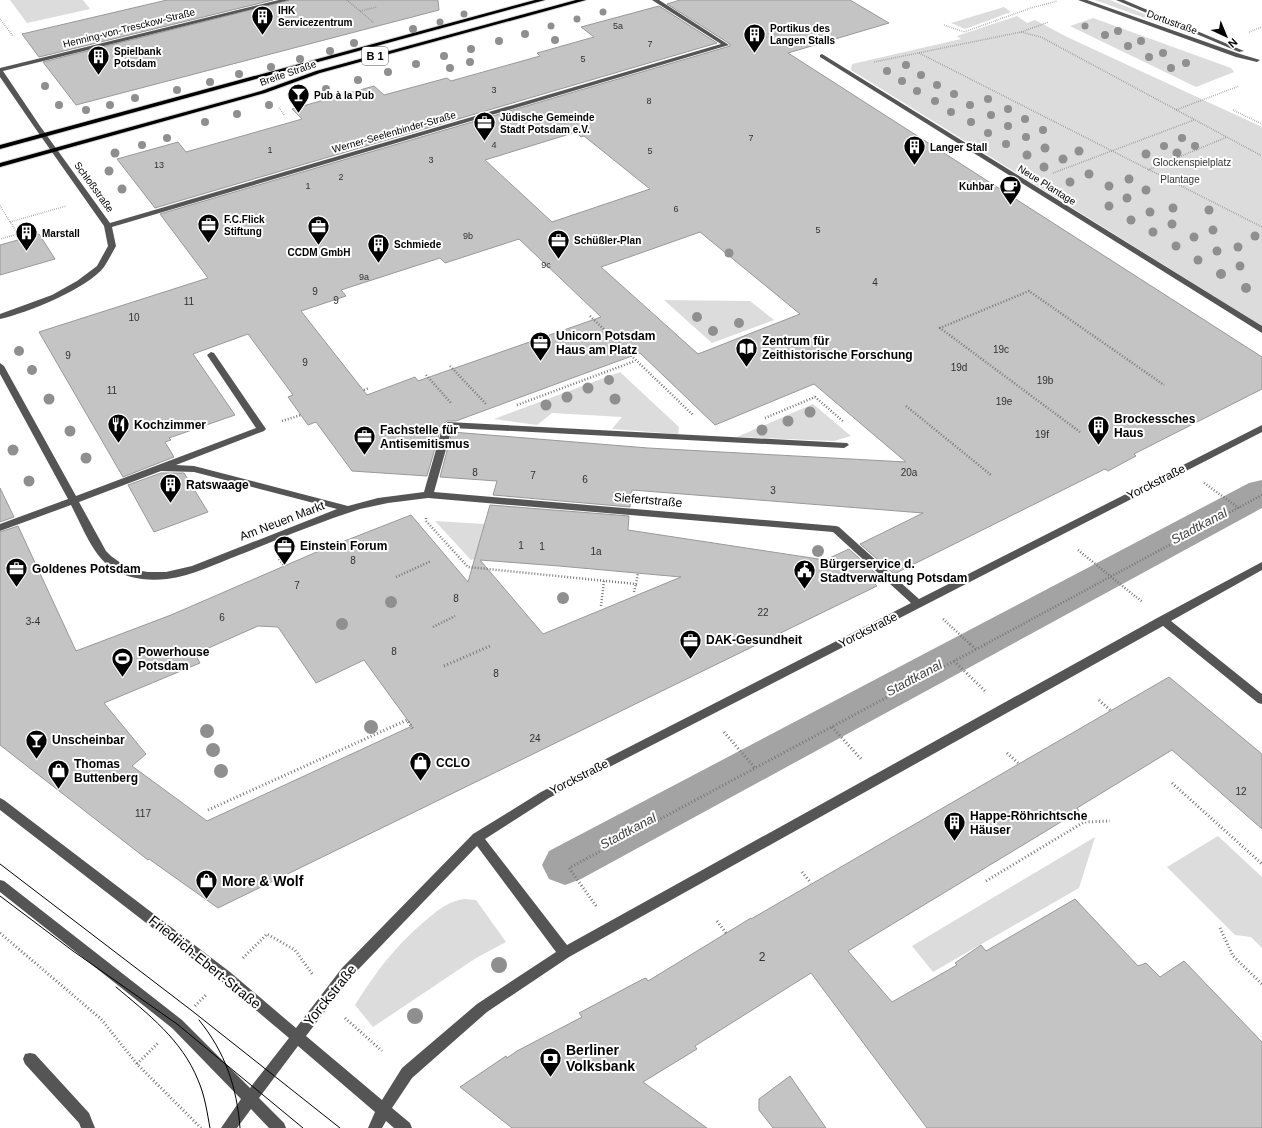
<svg xmlns="http://www.w3.org/2000/svg" width="1262" height="1128" font-family="Arial,sans-serif">
	<style>
		.green { fill: #dcdcdc }
		.lines { fill: none; stroke-linecap: round; stroke-linejoin: round }
		.canal { fill: #a3a3a3; fill-rule: evenodd }
		.building { fill: #c4c4c4; stroke: #999; fill-rule: evenodd }
		.major-casing { stroke: #dbdbdb; stroke-width: 2 }
		.path-far2 { stroke: #777; stroke-width: 1.5; stroke-dasharray: 0.5 1.5; stroke-linecap: butt }
		.path-far1 { stroke: #777; stroke-width: 2.5; stroke-dasharray: 1 2; stroke-linecap: butt }
		.path { stroke: #777; stroke-width: 3; stroke-dasharray: 1 2.5; stroke-linecap: butt }
		.minor { fill: #555; fill-rule: evenodd }
		.major { fill: #000; fill-rule: evenodd }
		.tram { stroke: #000; stroke-width: 1 }
		.path-bridge { stroke: #777; stroke-width: 2.5; stroke-dasharray: 1 2; stroke-linecap: butt }
		.tree { fill: #8f8f8f }
		.labels { text-anchor: middle; dominant-baseline: central; stroke-width: 4; stroke-linejoin: round; paint-order: stroke }
		.far-number-label { font-size: 9px; fill: #313131 }
		.far-poi-label { font-size: 10px; font-weight: bold; fill: #000; stroke: #fff; text-anchor: start }
		.far-street-label { font-size: 10px; fill: #000; stroke: #fff }
		.far-park-label { font-size: 10px; fill: #333; stroke: #fff }
		.number-label { font-size: 10px; fill: #313131 }
		.shield { fill: #fff; stroke: #4c4c4c; stroke-width: 1 }
		.shield-label { font-size: 11px; font-weight: bold; fill: #000 }
		.poi-label { font-size: 12px; font-weight: bold; fill: #000; stroke: #fff; text-anchor: start }
		.street-label { font-size: 12px; fill: #000; stroke: #fff }
		.near-number-label { font-size: 12px; fill: #313131 }
		.water-label { font-size: 13px; font-style: italic; fill: #444; stroke: #fff }
		.near-poi-label { font-size: 14px; font-weight: bold; fill: #000; stroke: #fff; text-anchor: start }
		.near-street-label { font-size: 14px; fill: #000; stroke: #fff }
	</style>
	<rect width="100%" height="100%" fill="#fff"/>
	<g class="green">
		<path d="M10,0h73l7,9 -63,14z"/>
		<path d="M1095,0h15l87,35 -8,-1z"/>
		<path d="M1004,7l7,5 -46,17 -14,-6z"/>
		<path d="M1017,16l10,7 8,-3 32,17 195,90v199l-411,-256 1,-6 109,-25 -4,-3z"/>
		<path d="M1093,18l138,50 3,4 -38,15 -126,-61z"/>
		<path d="M664,300l86,1 24,19 -62,23z"/>
		<path d="M620,372l59,55 -1,7 -66,-5 10,-12 -70,-4 -15,12 -43,-6z"/>
		<path d="M813,404l38,32 -17,5 -97,-4z"/>
		<path d="M435,521l50,3 -10,35 -4,1z"/>
		<path d="M1218,836l44,41v71l-11,-11 -16,-2 -68,-68z"/>
		<path d="M1095,837l-16,51 -146,84 -21,-26z"/>
		<path d="M465,899l11,1 30,42 -30,16 -103,69 -18,-22c20,-32 41,-60 70,-84 13,-11 23,-20 40,-22z"/>
	</g>
	<g class="lines">
		<path class="canal" d="M1262,480v28l-681,371 -16,6 -16,-6 -7,-14 7,-14 700,-368z"/>
	</g>
	<g class="building">
		<path d="M167,0h106l-234,57 -17,-23z"/>
		<path d="M290,0h148l1,10 -363,95 -33,-43z"/>
		<path d="M680,0h170l39,23 -101,30 474,304v32l-128,65 2,2 -28,15 -3,-2 -211,105 -34,-30 63,-31 -291,-23 -2,17 -137,-12 4,-14 -57,-4 12,-45 196,16 258,14 -92,-78 -99,41 -75,-72 -184,68h-9l-6,5 -11,5h10l-13,45 -75,-5 -36,-49 -8,3 -20,-28 5,-2 -45,-61 -55,20 42,61 -66,23 2,2 -6,2 9,15 -51,20 -84,-145 169,-54 -48,-64 570,-168v-2l-63,-40zM576,132l5,5 3,-1 66,53 -98,33 -67,-62zM700,232l100,82 -102,40 -97,-87zM519,239l82,78 -183,64 -3,-4 -48,18 -66,-84 45,-15 -5,-6 99,-32 5,5z"/>
		<path d="M659,6l58,37 -562,165 -38,-49 61,-17 8,10 116,-33 -10,-10 82,-23 10,9 63,-17 4,3 89,-25 -3,-3 57,-16 -13,-10z"/>
		<path d="M39,234l16,25 -55,16v-30z"/>
		<path d="M161,473h23l24,39 -54,20 -26,-47z"/>
		<path d="M0,488l14,29 -14,5z"/>
		<path d="M490,505l139,11 -1,14 197,30 24,-11 34,31 -8,4 2,2 -35,17 -624,305 -69,-49 -1,1 -148,-115v-213l18,-6 58,125 95,-36 148,-64 92,-36 57,67zM480,560l79,6 122,11 -138,57zM258,626l20,1 38,56 48,-23 48,66 -205,95 -75,-55 14,-12 -42,-51 96,-40 -5,-9z"/>
		<path d="M1169,677l93,77v75l-90,-79 -95,58 2,3 -231,140 44,51 65,-37 -2,-2 26,-18 5,6 89,-52 63,67 8,-3 14,14 24,-16 78,81v86h-335l-116,-155 -116,73 2,3 -54,33 64,46h-195l-52,-41 46,-31 1,2 10,-7 65,-34 -3,-4 64,-34 3,-1 2,3 103,-63v1z"/>
		<path d="M790,1076l36,52h-53l-14,-18v-11z"/>
	</g>
	<g class="lines">
		<defs>
			<g id="major">
				<path d="M535,0h10l-545,149v-4z"/>
				<path d="M576,0h10l-266,73 -55,20 -265,74v-4l261,-72 55,-20z"/>
			</g>
		</defs>
		<use href="#major" class="major-casing"/>
		<g class="path-far2">
			<path d="M347,0l27,23"/>
			<path d="M360,11l17,-4"/>
			<path d="M0,19l13,17"/>
			<path d="M944,25l20,7 67,-24 26,-7"/>
			<path d="M1021,32l28,-10"/>
			<path d="M1249,32l13,-5"/>
			<path d="M747,43l54,-16 4,2"/>
			<path d="M919,53l343,174"/>
			<path d="M874,62l147,-30 20,5 221,119"/>
			<path d="M279,108l6,8"/>
			<path d="M1176,110l63,-24"/>
			<path d="M1233,110l29,14"/>
			<path d="M1148,170l79,-33"/>
			<path d="M1053,173l141,-53"/>
			<path d="M0,206l18,28 -18,5"/>
			<path d="M10,222l56,-16"/>
		</g>
		<g class="path-far1">
			<path d="M590,316l103,99"/>
			<path d="M450,366l36,38"/>
			<path d="M426,375l25,28"/>
			<path d="M364,390l5,-2"/>
			<path d="M517,405l118,-44"/>
			<path d="M906,406l85,69"/>
			<path d="M765,418l50,-21 29,25"/>
			<path d="M282,421l19,-6"/>
			<path d="M1080,432l-140,-104 89,-37 135,94"/>
			<path d="M1204,483l35,25"/>
			<path d="M426,518v3l42,46 168,17 2,-11"/>
			<path d="M279,559l5,7"/>
			<path d="M396,577l35,-16"/>
			<path d="M634,592l2,-8"/>
			<path d="M1136,597l7,5"/>
			<path d="M601,606l3,-25"/>
			<path d="M943,619l28,26"/>
			<path d="M433,627l22,-11"/>
			<path d="M984,645l278,-150"/>
		</g>
		<g class="path">
			<path d="M970,644l6,5"/>
			<path d="M954,661l31,30"/>
			<path d="M444,666l46,-20"/>
			<path d="M1099,700l11,10"/>
			<path d="M832,727l30,33"/>
			<path d="M724,732l31,36"/>
			<path d="M1007,753l11,10"/>
			<path d="M1172,783l90,81"/>
			<path d="M208,810l199,-90 6,9"/>
			<path d="M802,872l9,11"/>
			<path d="M986,881l98,-59 26,-1"/>
			<path d="M596,906l-27,-38 417,-224"/>
			<path d="M717,921l9,12"/>
			<path d="M1220,928l13,28 29,28"/>
			<path d="M0,933l101,86 36,45 64,64"/>
			<path d="M243,958l24,-24 28,16 18,25"/>
			<path d="M195,1006l12,-12"/>
			<path d="M345,1018l37,33"/>
			<path d="M137,1064l22,-22"/>
		</g>
		<g class="minor">
			<path d="M279,0h10l-286,71 37,55 70,97 611,-179 -69,-44h7l70,45 -617,182 4,19c-4,7 -8,15 -12,21 -17,22 -77,46 -104,52v-5l52,-19 25,-14 20,-15 11,-20 -4,-20 -69,-98 -35,-51v-9z"/>
			<path d="M1078,0h9l153,54 20,6 -3,2 -21,-5z"/>
			<path d="M1116,0h8l120,51 -5,1z"/>
			<path d="M822,54l440,272v7l-442,-276v-2z"/>
			<path d="M211,352l3,1 52,76 -2,2 -88,34 18,1 154,40 30,-8 46,-6 19,-67 5,-3 399,21 2,2 -5,3 -392,-20 -18,64 402,34 3,1 80,72 343,-174v7l-713,366 -64,41 82,106 592,-328 103,-55v8l-91,51 91,73v10l-4,-1 -95,-77 -594,331 -82,55 -75,66 -20,30 18,15 2,5h-18l-8,-7 -4,7h-14l7,-16 -77,-66 -39,52 25,25 2,5h-17l-18,-19 -14,19h-16l20,-29 -69,-71 -172,-136v-12l4,1 178,139 68,68 39,-50 -69,-58 -220,-170v-12l4,2 226,172 66,56 46,-60 131,-134 68,-42 370,-189 -78,-71 -405,-34 -40,5 -28,6c-41,13 -81,30 -121,46 -24,9 -47,21 -72,24 -20,2 -42,0 -58,-13 -17,-13 -28,-42 -38,-61l-71,26v-7l68,-25 -68,-125v-11l4,3 72,130 180,-68 -49,-73zM161,471l33,1 143,37 -145,57 -26,6h-18l-19,-3 -18,-13 -5,-5 -27,-49zM477,846l79,106 -79,52 -75,64 -20,32 -76,-64 46,-60z"/>
			<path d="M30,1053l5,1 54,59 6,15h-14l-2,-5 -54,-59 -2,-5 2,-5z"/>
		</g>
		<use href="#major" class="major"/>
		<g class="tram">
			<path d="M0,864l191,146 149,118"/>
			<path d="M0,896l73,55 104,73 126,104"/>
			<path d="M116,987c32,27 66,53 82,93 7,16 9,32 12,48"/>
			<path d="M199,1020c26,32 38,67 41,108"/>
		</g>
		<path class="path-bridge" d="M1078,550l58,47"/>
	</g>
	<g class="tree">
		<circle cx="603" cy="12" r="3.5"/>
		<circle cx="464" cy="14" r="3.5"/>
		<circle cx="577" cy="19" r="3.5"/>
		<circle cx="440" cy="22" r="3.5"/>
		<circle cx="551" cy="26" r="3.5"/>
		<circle cx="1085" cy="26" r="3.5"/>
		<circle cx="413" cy="29" r="4"/>
		<circle cx="1118" cy="31" r="4"/>
		<circle cx="525" cy="34" r="4"/>
		<circle cx="1105" cy="35" r="4"/>
		<circle cx="555" cy="40" r="4"/>
		<circle cx="499" cy="41" r="4"/>
		<circle cx="1141" cy="41" r="4"/>
		<circle cx="354" cy="43" r="4"/>
		<circle cx="1128" cy="46" r="4"/>
		<circle cx="471" cy="49" r="4"/>
		<circle cx="330" cy="51" r="4"/>
		<circle cx="1163" cy="53" r="4"/>
		<circle cx="444" cy="56" r="4"/>
		<circle cx="1149" cy="57" r="4"/>
		<circle cx="300" cy="59" r="4"/>
		<circle cx="470" cy="62" r="4"/>
		<circle cx="1186" cy="63" r="4"/>
		<circle cx="416" cy="64" r="4"/>
		<circle cx="906" cy="65" r="4"/>
		<circle cx="271" cy="67" r="4"/>
		<circle cx="450" cy="68" r="4"/>
		<circle cx="1171" cy="68" r="4"/>
		<circle cx="887" cy="71" r="4"/>
		<circle cx="388" cy="72" r="4"/>
		<circle cx="239" cy="74" r="4"/>
		<circle cx="921" cy="75" r="4"/>
		<circle cx="358" cy="80" r="4"/>
		<circle cx="902" cy="81" r="4"/>
		<circle cx="210" cy="82" r="4"/>
		<circle cx="937" cy="85" r="4"/>
		<circle cx="45" cy="86" r="4"/>
		<circle cx="326" cy="89" r="4"/>
		<circle cx="177" cy="90" r="4"/>
		<circle cx="917" cy="91" r="4"/>
		<circle cx="954" cy="94" r="4"/>
		<circle cx="298" cy="97" r="4"/>
		<circle cx="135" cy="98" r="4"/>
		<circle cx="988" cy="99" r="4"/>
		<circle cx="935" cy="101" r="4"/>
		<circle cx="59" cy="105" r="4"/>
		<circle cx="110" cy="105" r="4"/>
		<circle cx="269" cy="105" r="4"/>
		<circle cx="970" cy="105" r="4"/>
		<circle cx="1008" cy="109" r="4"/>
		<circle cx="86" cy="110" r="4"/>
		<circle cx="951" cy="112" r="4"/>
		<circle cx="237" cy="114" r="4"/>
		<circle cx="991" cy="115" r="4"/>
		<circle cx="1025" cy="119" r="4"/>
		<circle cx="205" cy="122" r="4"/>
		<circle cx="971" cy="122" r="4"/>
		<circle cx="1008" cy="126" r="4"/>
		<circle cx="1043" cy="130" r="4"/>
		<circle cx="988" cy="133" r="4"/>
		<circle cx="1026" cy="137" r="4"/>
		<circle cx="167" cy="138" r="4"/>
		<circle cx="1182" cy="138" r="4"/>
		<circle cx="1006" cy="144" r="4"/>
		<circle cx="142" cy="145" r="4"/>
		<circle cx="1164" cy="146" r="4"/>
		<circle cx="1195" cy="146" r="4"/>
		<circle cx="1045" cy="148" r="4.5"/>
		<circle cx="1079" cy="151" r="4.5"/>
		<circle cx="115" cy="153" r="4.5"/>
		<circle cx="1177" cy="153" r="4.5"/>
		<circle cx="1146" cy="154" r="4.5"/>
		<circle cx="1027" cy="155" r="4.5"/>
		<circle cx="1063" cy="159" r="4.5"/>
		<circle cx="1160" cy="161" r="4.5"/>
		<circle cx="1044" cy="167" r="4.5"/>
		<circle cx="109" cy="171" r="4.5"/>
		<circle cx="1089" cy="174" r="4.5"/>
		<circle cx="1129" cy="179" r="4.5"/>
		<circle cx="1070" cy="182" r="4.5"/>
		<circle cx="1109" cy="186" r="4.5"/>
		<circle cx="122" cy="189" r="4.5"/>
		<circle cx="1146" cy="190" r="4.5"/>
		<circle cx="1127" cy="198" r="4.5"/>
		<circle cx="1109" cy="206" r="4.5"/>
		<circle cx="1173" cy="208" r="4.5"/>
		<circle cx="1209" cy="210" r="4.5"/>
		<circle cx="1150" cy="212" r="4.5"/>
		<circle cx="1131" cy="220" r="4.5"/>
		<circle cx="1172" cy="224" r="4.5"/>
		<circle cx="1213" cy="230" r="4.5"/>
		<circle cx="1153" cy="232" r="4.5"/>
		<circle cx="1255" cy="236" r="4.5"/>
		<circle cx="1194" cy="237" r="4.5"/>
		<circle cx="1176" cy="246" r="4.5"/>
		<circle cx="1238" cy="247" r="4.5"/>
		<circle cx="1217" cy="251" r="4.5"/>
		<circle cx="729" cy="253" r="4.5"/>
		<circle cx="1198" cy="260" r="4.5"/>
		<circle cx="1240" cy="266" r="4.5"/>
		<circle cx="1221" cy="274" r="5"/>
		<circle cx="1246" cy="288" r="5"/>
		<circle cx="697" cy="317" r="5"/>
		<circle cx="739" cy="323" r="5"/>
		<circle cx="713" cy="331" r="5"/>
		<circle cx="19" cy="351" r="5"/>
		<circle cx="32" cy="370" r="5"/>
		<circle cx="609" cy="380" r="5"/>
		<circle cx="588" cy="388" r="5.5"/>
		<circle cx="567" cy="397" r="5.5"/>
		<circle cx="49" cy="399" r="5.5"/>
		<circle cx="615" cy="399" r="5.5"/>
		<circle cx="546" cy="405" r="5.5"/>
		<circle cx="810" cy="412" r="5.5"/>
		<circle cx="788" cy="421" r="5.5"/>
		<circle cx="762" cy="430" r="5.5"/>
		<circle cx="70" cy="431" r="5.5"/>
		<circle cx="13" cy="450" r="5.5"/>
		<circle cx="86" cy="458" r="5.5"/>
		<circle cx="29" cy="481" r="5.5"/>
		<circle cx="818" cy="551" r="6"/>
		<circle cx="563" cy="598" r="6"/>
		<circle cx="391" cy="602" r="6"/>
		<circle cx="342" cy="624" r="6"/>
		<circle cx="371" cy="727" r="7"/>
		<circle cx="207" cy="731" r="7"/>
		<circle cx="213" cy="750" r="7"/>
		<circle cx="221" cy="771" r="7"/>
		<circle cx="499" cy="965" r="8"/>
		<circle cx="415" cy="1016" r="8"/>
	</g>
	<defs>
		<symbol id="building-pin" viewBox="-11 -11 22 30"><path d="M0 17L-7.5 6A9.5 9.5 0 1 1 7.5 6Z" fill="#000" stroke="#fff"/><path d="M-4-6H4V6H1V3H-1V6H-4ZM-2.5-4.3h1.7v1.8h-1.7ZM.8-4.3h1.7v1.8H.8ZM-2.5-1h1.7V.8h-1.7ZM.8-1h1.7V.8H.8Z" fill="#fff"/></symbol>
		<symbol id="bar-pin" viewBox="-11 -11 22 30"><path d="M0 17L-7.5 6A9.5 9.5 0 1 1 7.5 6Z" fill="#000" stroke="#fff"/><path d="M-6-5H6L.8 .8V4.5H3.5V6h-7V4.5H-.8V.8Z" fill="#fff"/></symbol>
		<symbol id="office-pin" viewBox="-11 -11 22 30"><path d="M0 17L-7.5 6A9.5 9.5 0 1 1 7.5 6Z" fill="#000" stroke="#fff"/><path d="M-6-3h4V-5.5h4V-3h4V5H-6ZM-1-4.5V-3h2v-1.5ZM-6 0V1H6V0Z" fill="#fff"/></symbol>
		<symbol id="cafe-pin" viewBox="-11 -11 22 30"><path d="M0 17L-7.5 6A9.5 9.5 0 1 1 7.5 6Z" fill="#000" stroke="#fff"/><path d="M-5.5-4.5H6V0H3Q3 3.5 0 3.5H-2.5Q-5.5 3.5-5.5 0ZM3-3.2v2h1.7v-2ZM-6 4.5H4V6H-6Z" fill="#fff"/></symbol>
		<symbol id="library-pin" viewBox="-11 -11 22 30"><path d="M0 17L-7.5 6A9.5 9.5 0 1 1 7.5 6Z" fill="#000" stroke="#fff"/><path d="M-6-4Q-3-5.5-.7-3.5V5Q-3 3-6 4ZM6-4Q3-5.5 .7-3.5V5Q3 3 6 4Z" fill="#fff"/></symbol>
		<symbol id="restaurant-pin" viewBox="-11 -11 22 30"><path d="M0 17L-7.5 6A9.5 9.5 0 1 1 7.5 6Z" fill="#000" stroke="#fff"/><path d="M-5-6h1v4h1v-4h1v4h1v-4h1v5L-1.5 .5V6h-2V.5L-5-1ZM5-6V6H3V1.5H1.5Q1.5-4 5-6Z" fill="#fff"/></symbol>
		<symbol id="civic-pin" viewBox="-11 -11 22 30"><path d="M0 17L-7.5 6A9.5 9.5 0 1 1 7.5 6Z" fill="#000" stroke="#fff"/><path d="M-.6-6.5H3V-4.5H.6V-3L4-1V1h2V6H-6V1h2V-1L-.6-3ZM-1.2 2.5V6h2.4V2.5Z" fill="#fff"/></symbol>
		<symbol id="stadium-pin" viewBox="-11 -11 22 30"><path d="M0 17L-7.5 6A9.5 9.5 0 1 1 7.5 6Z" fill="#000" stroke="#fff"/><path d="M0-5a6.5 5 0 1 0 0 10a6.5 5 0 1 0 0-10ZM-3.5-1.8h7v3.6h-7Z" fill="#fff"/></symbol>
		<symbol id="shop-pin" viewBox="-11 -11 22 30"><path d="M0 17L-7.5 6A9.5 9.5 0 1 1 7.5 6Z" fill="#000" stroke="#fff"/><path d="M-5-2.5h2.3a2.7 3.5 0 0 1 5.4 0H5L5.5 6h-11ZM-1.5-2.5h3a1.5 2.3 0 0 0-3 0Z" fill="#fff"/></symbol>
		<symbol id="bank-pin" viewBox="-11 -11 22 30"><path d="M0 17L-7.5 6A9.5 9.5 0 1 1 7.5 6Z" fill="#000" stroke="#fff"/><path d="M-6-4H6V4H-6ZM0-2.3a2.3 2.3 0 1 0 0 4.6a2.3 2.3 0 1 0 0-4.6Z" fill="#fff"/></symbol>
	</defs>
	<g fill-rule="evenodd">
		<use href="#building-pin" x="250" y="4" width="25" height="34"/>
		<use href="#building-pin" x="742" y="22" width="25" height="34"/>
		<use href="#building-pin" x="86" y="44" width="25" height="34"/>
		<use href="#bar-pin" x="286" y="82" width="25" height="34"/>
		<use href="#office-pin" x="472" y="110" width="25" height="34"/>
		<use href="#building-pin" x="902" y="134" width="25" height="34"/>
		<use href="#cafe-pin" x="998" y="174" width="25" height="34"/>
		<use href="#office-pin" x="196" y="212" width="25" height="34"/>
		<use href="#office-pin" x="306" y="214" width="25" height="34"/>
		<use href="#building-pin" x="14" y="220" width="25" height="34"/>
		<use href="#office-pin" x="546" y="228" width="25" height="34"/>
		<use href="#building-pin" x="366" y="232" width="25" height="34"/>
		<use href="#office-pin" x="528" y="330" width="25" height="34"/>
		<use href="#library-pin" x="734" y="336" width="25" height="34"/>
		<use href="#restaurant-pin" x="106" y="412" width="25" height="34"/>
		<use href="#building-pin" x="1086" y="414" width="25" height="34"/>
		<use href="#office-pin" x="352" y="424" width="25" height="34"/>
		<use href="#building-pin" x="158" y="472" width="25" height="34"/>
		<use href="#office-pin" x="272" y="534" width="25" height="34"/>
		<use href="#office-pin" x="4" y="556" width="25" height="34"/>
		<use href="#civic-pin" x="792" y="558" width="25" height="34"/>
		<use href="#office-pin" x="678" y="628" width="25" height="34"/>
		<use href="#stadium-pin" x="110" y="646" width="25" height="34"/>
		<use href="#bar-pin" x="24" y="728" width="25" height="34"/>
		<use href="#shop-pin" x="408" y="750" width="25" height="34"/>
		<use href="#shop-pin" x="46" y="758" width="25" height="34"/>
		<use href="#building-pin" x="942" y="810" width="25" height="34"/>
		<use href="#shop-pin" x="194" y="868" width="25" height="34"/>
		<use href="#bank-pin" x="538" y="1046" width="25" height="34"/>
	</g>
	<g class="labels">
		<g class="far-number-label">
			<text x="618" y="26">5a</text>
			<text x="650" y="44">7</text>
			<text x="583" y="59">5</text>
			<text x="494" y="90">3</text>
			<text x="649" y="101">8</text>
			<text x="751" y="138">7</text>
			<text x="494" y="145">4</text>
			<text x="270" y="150">1</text>
			<text x="650" y="151">5</text>
			<text x="431" y="160">3</text>
			<text x="159" y="165">13</text>
			<text x="341" y="177">2</text>
			<text x="308" y="186">1</text>
			<text x="676" y="209">6</text>
			<text x="818" y="230">5</text>
			<text x="468" y="236">9b</text>
			<text x="546" y="265">9c</text>
			<text x="364" y="277">9a</text>
		</g>
		<g class="far-poi-label">
			<text x="278" y="10">IHK<tspan x="278" dy="12">Servicezentrum</tspan></text>
			<text x="770" y="28">Portikus des<tspan x="770" dy="12">Langen Stalls</tspan></text>
			<text x="114" y="51">Spielbank<tspan x="114" dy="12">Potsdam</tspan></text>
			<text x="314" y="95">Pub à la Pub</text>
			<text x="500" y="117">Jüdische Gemeinde<tspan x="500" dy="12">Stadt Potsdam e.V.</tspan></text>
			<text x="930" y="147">Langer Stall</text>
			<text x="994" y="186" text-anchor="end">Kuhbar</text>
			<text x="224" y="219">F.C.Flick<tspan x="224" dy="12">Stiftung</tspan></text>
			<text x="42" y="233">Marstall</text>
			<text x="574" y="240">Schüßler-Plan</text>
			<text x="394" y="244">Schmiede</text>
			<text x="319" y="252" text-anchor="middle">CCDM GmbH</text>
		</g>
		<g class="far-street-label">
			<text transform="translate(1172 22) rotate(20)">Dortustraße</text>
			<text transform="translate(129 28) rotate(-14)">Henning-von-Tresckow-Straße</text>
			<text transform="translate(288 73) rotate(-19)">Breite Straße</text>
			<text transform="translate(394 132) rotate(-16)">Werner-Seelenbinder-Straße</text>
			<text transform="translate(1047 185) rotate(32)">Neue Plantage</text>
			<text transform="translate(94 187) rotate(54)">Schloßstraße</text>
		</g>
		<g class="far-park-label">
			<text x="1192" y="162">Glockenspielplatz</text>
			<text x="1180" y="179">Plantage</text>
		</g>
		<g class="number-label">
			<text x="875" y="282">4</text>
			<text x="315" y="291">9</text>
			<text x="336" y="300">9</text>
			<text x="189" y="301">11</text>
			<text x="134" y="317">10</text>
			<text x="1001" y="349">19c</text>
			<text x="68" y="355">9</text>
			<text x="305" y="362">9</text>
			<text x="959" y="367">19d</text>
			<text x="1045" y="380">19b</text>
			<text x="112" y="390">11</text>
			<text x="1004" y="401">19e</text>
			<text x="1042" y="434">19f</text>
			<text x="475" y="472">8</text>
			<text x="909" y="472">20a</text>
			<text x="533" y="475">7</text>
			<text x="585" y="479">6</text>
			<text x="773" y="490">3</text>
			<text x="521" y="545">1</text>
			<text x="542" y="546">1</text>
			<text x="596" y="551">1a</text>
			<text x="353" y="560">8</text>
			<text x="297" y="585">7</text>
			<text x="456" y="598">8</text>
			<text x="763" y="612">22</text>
			<text x="222" y="617">6</text>
			<text x="33" y="621">3-4</text>
			<text x="394" y="651">8</text>
			<text x="496" y="673">8</text>
			<text x="535" y="738">24</text>
			<text x="1241" y="791">12</text>
			<text x="143" y="813">117</text>
		</g>
		<rect class="shield" x="362" y="47" width="26" height="18" rx="3"/>
		<g class="shield-label">
			<text x="375" y="56">B 1</text>
		</g>
		<g class="poi-label">
			<text x="556" y="336">Unicorn Potsdam<tspan x="556" dy="14">Haus am Platz</tspan></text>
			<text x="762" y="341">Zentrum für<tspan x="762" dy="14">Zeithistorische Forschung</tspan></text>
			<text x="1114" y="419">Brockessches<tspan x="1114" dy="14">Haus</tspan></text>
			<text x="134" y="425">Kochzimmer</text>
			<text x="380" y="430">Fachstelle für<tspan x="380" dy="14">Antisemitismus</tspan></text>
			<text x="186" y="485">Ratswaage</text>
			<text x="300" y="546">Einstein Forum</text>
			<text x="820" y="564">Bürgerservice d.<tspan x="820" dy="14">Stadtverwaltung Potsdam</tspan></text>
			<text x="32" y="569">Goldenes Potsdam</text>
			<text x="706" y="640">DAK-Gesundheit</text>
			<text x="138" y="652">Powerhouse<tspan x="138" dy="14">Potsdam</tspan></text>
			<text x="52" y="740">Unscheinbar</text>
			<text x="436" y="763">CCLO</text>
			<text x="74" y="764">Thomas<tspan x="74" dy="14">Buttenberg</tspan></text>
			<text x="970" y="816">Happe-Röhrichtsche<tspan x="970" dy="14">Häuser</tspan></text>
		</g>
		<g class="street-label">
			<text transform="translate(1156 482) rotate(-27)">Yorckstraße</text>
			<text transform="translate(648 500) rotate(5)">Siefertstraße</text>
			<text transform="translate(282 521) rotate(-21)">Am Neuen Markt</text>
			<text transform="translate(868 630) rotate(-27)">Yorckstraße</text>
			<text transform="translate(579 777) rotate(-27)">Yorckstraße</text>
		</g>
		<g class="near-number-label">
			<text x="762" y="957">2</text>
		</g>
		<g class="water-label">
			<text transform="translate(1199 526) rotate(-28)">Stadtkanal</text>
			<text transform="translate(914 678) rotate(-28)">Stadtkanal</text>
			<text transform="translate(628 831) rotate(-28)">Stadtkanal</text>
		</g>
		<g class="near-poi-label">
			<text x="222" y="881">More &amp; Wolf</text>
			<text x="566" y="1050">Berliner<tspan x="566" dy="16">Volksbank</tspan></text>
		</g>
		<g class="near-street-label">
			<text transform="translate(205 962) rotate(39)">Friedrich-Ebert-Straße</text>
			<text transform="translate(330 995) rotate(-51)">Yorckstraße</text>
		</g>
	</g>
	<g transform="translate(1226 36) rotate(136)" stroke="#ffffff" stroke-width="3" paint-order="stroke">
	<path d="M0-3L7 15L0 10L-7 15Z" fill="#000000"/>
	<text y="-6" font-size="11" font-weight="bold" text-anchor="middle" fill="#000000">N</text>
	</g>
</svg>
